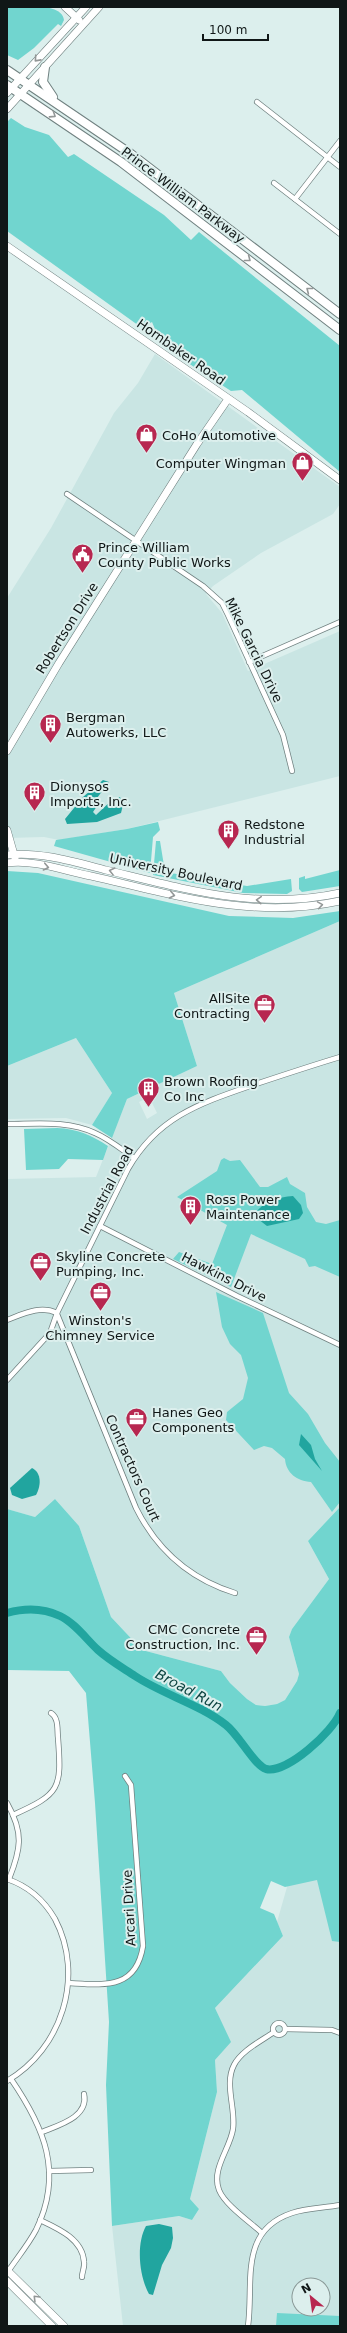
<svg xmlns="http://www.w3.org/2000/svg" width="347" height="2333" font-family="'DejaVu Sans',sans-serif">
	<style>
		.built { fill: #c9e5e3; fill-rule: evenodd }
		.green { fill: #71d5cf }
		.water { fill: #21a59f }
		.lines { fill: none; stroke-linecap: round; stroke-linejoin: round }
		.river { stroke: #21a59f; stroke-width: 8 }
		.street-casing { stroke: #708180; stroke-width: 6 }
		.secondary-casing { stroke: #708180; stroke-width: 8 }
		.primary-casing { stroke: #708180; stroke-width: 8 }
		.highway-casing { stroke: #708180; stroke-width: 10 }
		.street { stroke: #fff; stroke-width: 4.5 }
		.secondary { stroke: #fff; stroke-width: 7 }
		.primary { stroke: #fff; stroke-width: 7 }
		.highway { stroke: #fff; stroke-width: 8 }
		.oneway { stroke: #939797 }
		.labels { text-anchor: middle; dominant-baseline: central; stroke-width: 4; stroke-linejoin: round; paint-order: stroke }
		.street-label { font-size: 13px; fill: #101717; stroke: #dcefed }
		.poi-label { font-size: 13px; fill: #101717; stroke: #dcefed; text-anchor: start }
		.water-label { font-size: 14px; font-style: italic; fill: #0d4441; stroke: #dcefed }
	</style>
	<rect width="100%" height="100%" fill="#dcefed"/>
	<g class="built">
		<path d="M155,354l185,133v17l-7,10 -72,39 -48,33 -7,8 16,19 26,58 92,-40v145l-213,53 -68,11 -15,-3 -37,1v-240l44,-70 63,-115 24,-30z"/>
		<path d="M340,921v586l-32,34 21,38 -37,50 -3,8 10,37 -2,7 -12,19 -8,4 -12,2 -9,-1 -9,-6 -17,-16 -9,-12 -79,-21 -31,-33 -32,-91 -24,-27 -20,18 -28,-8v-330l89,-2 31,-78 70,-33 -23,-73zM149,1097l8,16 -10,6 -8,-17z"/>
		<path d="M76,1038l36,55 -20,32 -26,-7 -59,1v-53z"/>
		<path d="M330,1863l10,45v418h-217l-11,-100 67,-10 13,4 7,-11 -9,-10 27,-107 -2,-32 15,-18 -15,-34 68,-72 -6,-14 14,-49zM299,2285h24v24h-24z"/>
	</g>
	<g class="green">
		<path d="M7,7c14,0 55,-5 57,13l-3,6 -3,-2 -24,24 -16,12 -11,-5z"/>
		<path d="M11,118l14,9 24,8 19,22 6,-3 90,61 27,25 8,-8 141,114v126l-98,-82 -11,1 -69,-45 -10,-24 -10,6 -135,-97v-109z"/>
		<path d="M158,822l2,8 -7,7 -3,36 -96,-27 2,-6 71,-11z"/>
		<path d="M156,841h4l5,31 82,14 44,-7 1,12 -5,3 -44,-1 -90,-18z"/>
		<path d="M340,870v16l-38,6 -3,-3v-11l6,-2v3z"/>
		<path d="M7,871l31,2 191,43 64,2 47,-7v10l-166,72 23,73 -70,33 -15,39 -20,-13 20,-32 -36,-55 -69,28z"/>
		<path d="M57,1128c21,1 34,7 51,18l-5,14 -35,-1 -9,10 -33,1 -2,-41z"/>
		<path d="M224,1158l6,3 10,-1 20,27h8l19,-10 3,7 15,9 2,14 9,15 10,2 14,-4v57l-25,-11 -6,1 -4,-8 -54,-25 -20,53 -58,-28 6,-7 33,12 15,-39 -50,-28 40,-26 4,-11z"/>
		<path d="M216,1292l47,21 26,80 19,21 17,29 15,19v40l-8,10 -21,-30c-14,-1 -25,-9 -26,-23l-13,-11 -8,-2 -10,4 -28,-30 1,-8 16,-13 5,-21 -7,-23 -11,-11 -8,-17z"/>
		<path d="M55,1499l24,27 32,91 31,33 79,21 9,12 17,16 9,6 9,1 12,-2 8,-4 12,-19 2,-7 -10,-37 3,-8 37,-50 -21,-38 32,-34v435l-8,-1 -15,-61 -32,7 -14,-6 -11,27 14,6 9,22 -68,72 16,34 -16,18 2,32 -27,107 9,10 -7,11 -13,-4 -67,10 -6,-141 3,-63 -14,-219 -9,-110 -17,-22 -62,-1v-161l28,8z"/>
		<path d="M277,2313l63,3v10h-64z"/>
	</g>
	<g class="water">
		<path d="M103,780l6,2 -15,20 3,4 -4,6 3,3 16,-15 8,-3 3,8 -2,8 -24,9 -30,2 -2,-5 18,-22z"/>
		<path d="M293,1196l8,9 2,8 -4,6 -32,7 -9,-7 -3,-5c7,-12 24,-17 38,-18z"/>
		<path d="M301,1434l10,11 4,14 7,12 -23,-26z"/>
		<path d="M32,1468c10,5 9,18 4,27l-14,4 -10,-4 -2,-7z"/>
		<path d="M159,2224l13,3 1,11 -2,10 -9,17 -9,30 -4,-1c-10,-18 -13,-50 -3,-68z"/>
	</g>
	<g class="lines">
		<path class="river" d="M7,1613c18,-5 36,-5 53,3 15,7 26,23 38,34 11,10 25,18 37,26 29,19 64,28 91,49 13,10 28,40 40,44 21,5 67,-38 74,-56"/>
		<defs>
			<g id="street">
				<path d="M257,102l83,65"/>
				<path d="M274,183l66,51"/>
				<path d="M295,199l45,-58"/>
				<path d="M67,494l136,92 19,17 6,12 55,120 9,36"/>
				<path d="M249,662l91,-40"/>
				<path d="M7,1124c29,0 61,-4 88,9 14,6 26,16 39,25"/>
				<path d="M100,1226l137,70 103,49"/>
				<path d="M57,1314l79,194c21,42 54,71 99,85"/>
				<path d="M7,1320c16,-6 33,-15 50,-7"/>
				<path d="M7,1380l43,-47 7,-20 71,-144c29,-51 70,-65 122,-83 30,-10 60,-20 90,-29"/>
				<path d="M7,1803c17,30 14,46 2,76"/>
				<path d="M13,1815c47,-21 49,-26 45,-77 -1,-8 1,-20 -7,-25"/>
				<path d="M7,1879c21,7 37,21 48,40 30,57 7,130 -48,162"/>
				<path d="M69,1983c35,2 67,7 74,-37l-12,-161 -6,-9"/>
				<circle cx="279" cy="2029" r="6"/>
				<path d="M285,2029l47,1 8,3"/>
				<path d="M42,2132c17,-7 47,-15 42,-38"/>
				<path d="M49,2171l42,-1"/>
				<path d="M40,2220c17,8 43,19 44,42 1,5 -2,10 -2,15"/>
				<path d="M262,2233c-12,-11 -37,-28 -43,-43 -8,-21 11,-41 14,-61 3,-20 -9,-45 1,-64 7,-14 27,-24 40,-33"/>
				<path d="M7,2273c10,-15 21,-28 29,-43 28,-57 8,-103 -25,-151"/>
				<path d="M248,2326c6,-43 -10,-95 44,-113 15,-5 32,-5 48,-8"/>
			</g>
			<g id="secondary">
				<path d="M65,7l14,13"/>
				<path d="M7,93l79,-86"/>
				<path d="M7,109l92,-102"/>
				<path d="M7,246l241,166 92,68"/>
				<path d="M7,751l52,-88 138,-219 31,-45"/>
				<path d="M7,830l8,28"/>
				<path d="M7,855c32,-4 68,7 99,15 79,19 152,41 234,23"/>
				<path d="M7,863c26,-4 58,8 84,13 84,19 162,44 249,25"/>
			</g>
			<g id="primary">
				<path d="M7,2270l57,56"/>
				<path d="M7,2281l45,45"/>
			</g>
			<g id="highway">
				<path d="M45,67l-2,15 10,15"/>
				<path d="M7,70l124,84 209,160"/>
				<path d="M7,85l114,77 219,168"/>
			</g>
		</defs>
		<use href="#street" class="street-casing"/>
		<use href="#secondary" class="secondary-casing"/>
		<use href="#primary" class="primary-casing"/>
		<use href="#highway" class="highway-casing"/>
		<use href="#street" class="street"/>
		<use href="#secondary" class="secondary"/>
		<use href="#primary" class="primary"/>
		<use href="#highway" class="highway"/>
	</g>
	<defs><path id="oneway-chevron" d="M-2-3.5L2.5 0L-2 3.5" fill="none" stroke-width="1.6" stroke-linecap="round" stroke-linejoin="round"/></defs>
	<g class="oneway">
		<use href="#oneway-chevron" transform="translate(37 59) rotate(132)"/>
		<use href="#oneway-chevron" transform="translate(53 115) rotate(33)"/>
		<use href="#oneway-chevron" transform="translate(248 259) rotate(38)"/>
		<use href="#oneway-chevron" transform="translate(309 290) rotate(-142)"/>
		<use href="#oneway-chevron" transform="translate(46 867) rotate(12)"/>
		<use href="#oneway-chevron" transform="translate(112 871) rotate(-166)"/>
		<use href="#oneway-chevron" transform="translate(172 895) rotate(12)"/>
		<use href="#oneway-chevron" transform="translate(259 900) rotate(-176)"/>
		<use href="#oneway-chevron" transform="translate(320 905) rotate(-9)"/>
		<use href="#oneway-chevron" transform="translate(36 2298) rotate(-135)"/>
	</g>
	<defs>
		<symbol id="shop-pin" viewBox="-11 -11 22 30"><path d="M0 17L-7.5 6A9.5 9.5 0 1 1 7.5 6Z" fill="#b72750" stroke="#dcefed"/><path d="M-5-2.5h2.3a2.7 3.5 0 0 1 5.4 0H5L5.5 6h-11ZM-1.5-2.5h3a1.5 2.3 0 0 0-3 0Z" fill="#fff"/></symbol>
		<symbol id="civic-pin" viewBox="-11 -11 22 30"><path d="M0 17L-7.5 6A9.5 9.5 0 1 1 7.5 6Z" fill="#b72750" stroke="#dcefed"/><path d="M-.6-6.5H3V-4.5H.6V-3L4-1V1h2V6H-6V1h2V-1L-.6-3ZM-1.2 2.5V6h2.4V2.5Z" fill="#fff"/></symbol>
		<symbol id="building-pin" viewBox="-11 -11 22 30"><path d="M0 17L-7.5 6A9.5 9.5 0 1 1 7.5 6Z" fill="#b72750" stroke="#dcefed"/><path d="M-4-6H4V6H1V3H-1V6H-4ZM-2.5-4.3h1.7v1.8h-1.7ZM.8-4.3h1.7v1.8H.8ZM-2.5-1h1.7V.8h-1.7ZM.8-1h1.7V.8H.8Z" fill="#fff"/></symbol>
		<symbol id="office-pin" viewBox="-11 -11 22 30"><path d="M0 17L-7.5 6A9.5 9.5 0 1 1 7.5 6Z" fill="#b72750" stroke="#dcefed"/><path d="M-6-3h4V-5.5h4V-3h4V5H-6ZM-1-4.5V-3h2v-1.5ZM-6 0V1H6V0Z" fill="#fff"/></symbol>
	</defs>
	<g fill-rule="evenodd">
		<use href="#shop-pin" x="134" y="422" width="25" height="34"/>
		<use href="#shop-pin" x="290" y="450" width="25" height="34"/>
		<use href="#civic-pin" x="70" y="542" width="25" height="34"/>
		<use href="#building-pin" x="38" y="712" width="25" height="34"/>
		<use href="#building-pin" x="22" y="780" width="25" height="34"/>
		<use href="#building-pin" x="216" y="818" width="25" height="34"/>
		<use href="#office-pin" x="252" y="992" width="25" height="34"/>
		<use href="#building-pin" x="136" y="1076" width="25" height="34"/>
		<use href="#building-pin" x="178" y="1194" width="25" height="34"/>
		<use href="#office-pin" x="28" y="1250" width="25" height="34"/>
		<use href="#office-pin" x="88" y="1280" width="25" height="34"/>
		<use href="#office-pin" x="124" y="1406" width="25" height="34"/>
		<use href="#office-pin" x="244" y="1624" width="25" height="34"/>
	</g>
	<g class="labels">
		<g class="street-label">
			<text transform="translate(183 195) rotate(37)">Prince William Parkway</text>
			<text transform="translate(181 352) rotate(35)">Hornbaker Road</text>
			<text transform="translate(67 628) rotate(-58)">Robertson Drive</text>
			<text transform="translate(254 650) rotate(64)">Mike Garcia Drive</text>
			<text transform="translate(176 872) rotate(12)">University Boulevard</text>
			<text transform="translate(107 1190) rotate(-62)">Industrial Road</text>
			<text transform="translate(224 1277) rotate(27)">Hawkins Drive</text>
			<text transform="translate(133 1468) rotate(66)">Contractors Court</text>
			<text transform="translate(129 1908) rotate(-93)">Arcari Drive</text>
		</g>
		<g class="poi-label">
			<text x="162" y="435">CoHo Automotive</text>
			<text x="286" y="463" text-anchor="end">Computer Wingman</text>
			<text x="98" y="547">Prince William<tspan x="98" dy="15">County Public Works</tspan></text>
			<text x="66" y="717">Bergman<tspan x="66" dy="15">Autowerks, LLC</tspan></text>
			<text x="50" y="786">Dionysos<tspan x="50" dy="15">Imports, Inc.</tspan></text>
			<text x="244" y="824">Redstone<tspan x="244" dy="15">Industrial</tspan></text>
			<text x="250" y="998" text-anchor="end">AllSite<tspan x="250" dy="15">Contracting</tspan></text>
			<text x="164" y="1081">Brown Roofing<tspan x="164" dy="15">Co Inc</tspan></text>
			<text x="206" y="1199">Ross Power<tspan x="206" dy="15">Maintenance</tspan></text>
			<text x="56" y="1256">Skyline Concrete<tspan x="56" dy="15">Pumping, Inc.</tspan></text>
			<text x="100" y="1320" text-anchor="middle">Winston's<tspan x="100" dy="15">Chimney Service</tspan></text>
			<text x="152" y="1412">Hanes Geo<tspan x="152" dy="15">Components</tspan></text>
			<text x="240" y="1629" text-anchor="end">CMC Concrete<tspan x="240" dy="15">Construction, Inc.</tspan></text>
		</g>
		<g class="water-label">
			<text transform="translate(189 1690) rotate(28)">Broad Run</text>
		</g>
	</g>
	<rect width="347" height="2333" fill="none" stroke="#101717" stroke-width="16"/>
	<g transform="translate(311 2297) rotate(331)"><circle r="19" fill="#dcefed" stroke="#8a9997"/>
	<path d="M0-3L7 15L0 10L-7 15Z" fill="#b72750"/>
	<text y="-6" font-size="11" font-weight="bold" text-anchor="middle" fill="#101717">N</text>
	</g>
	<path d="M203 34v6h65v-6" fill="none" stroke="#101717" stroke-width="2"/>
	<text x="209" y="34" font-size="12" fill="#101717" stroke="#dcefed" stroke-width="3" paint-order="stroke">100 m</text>
</svg>
